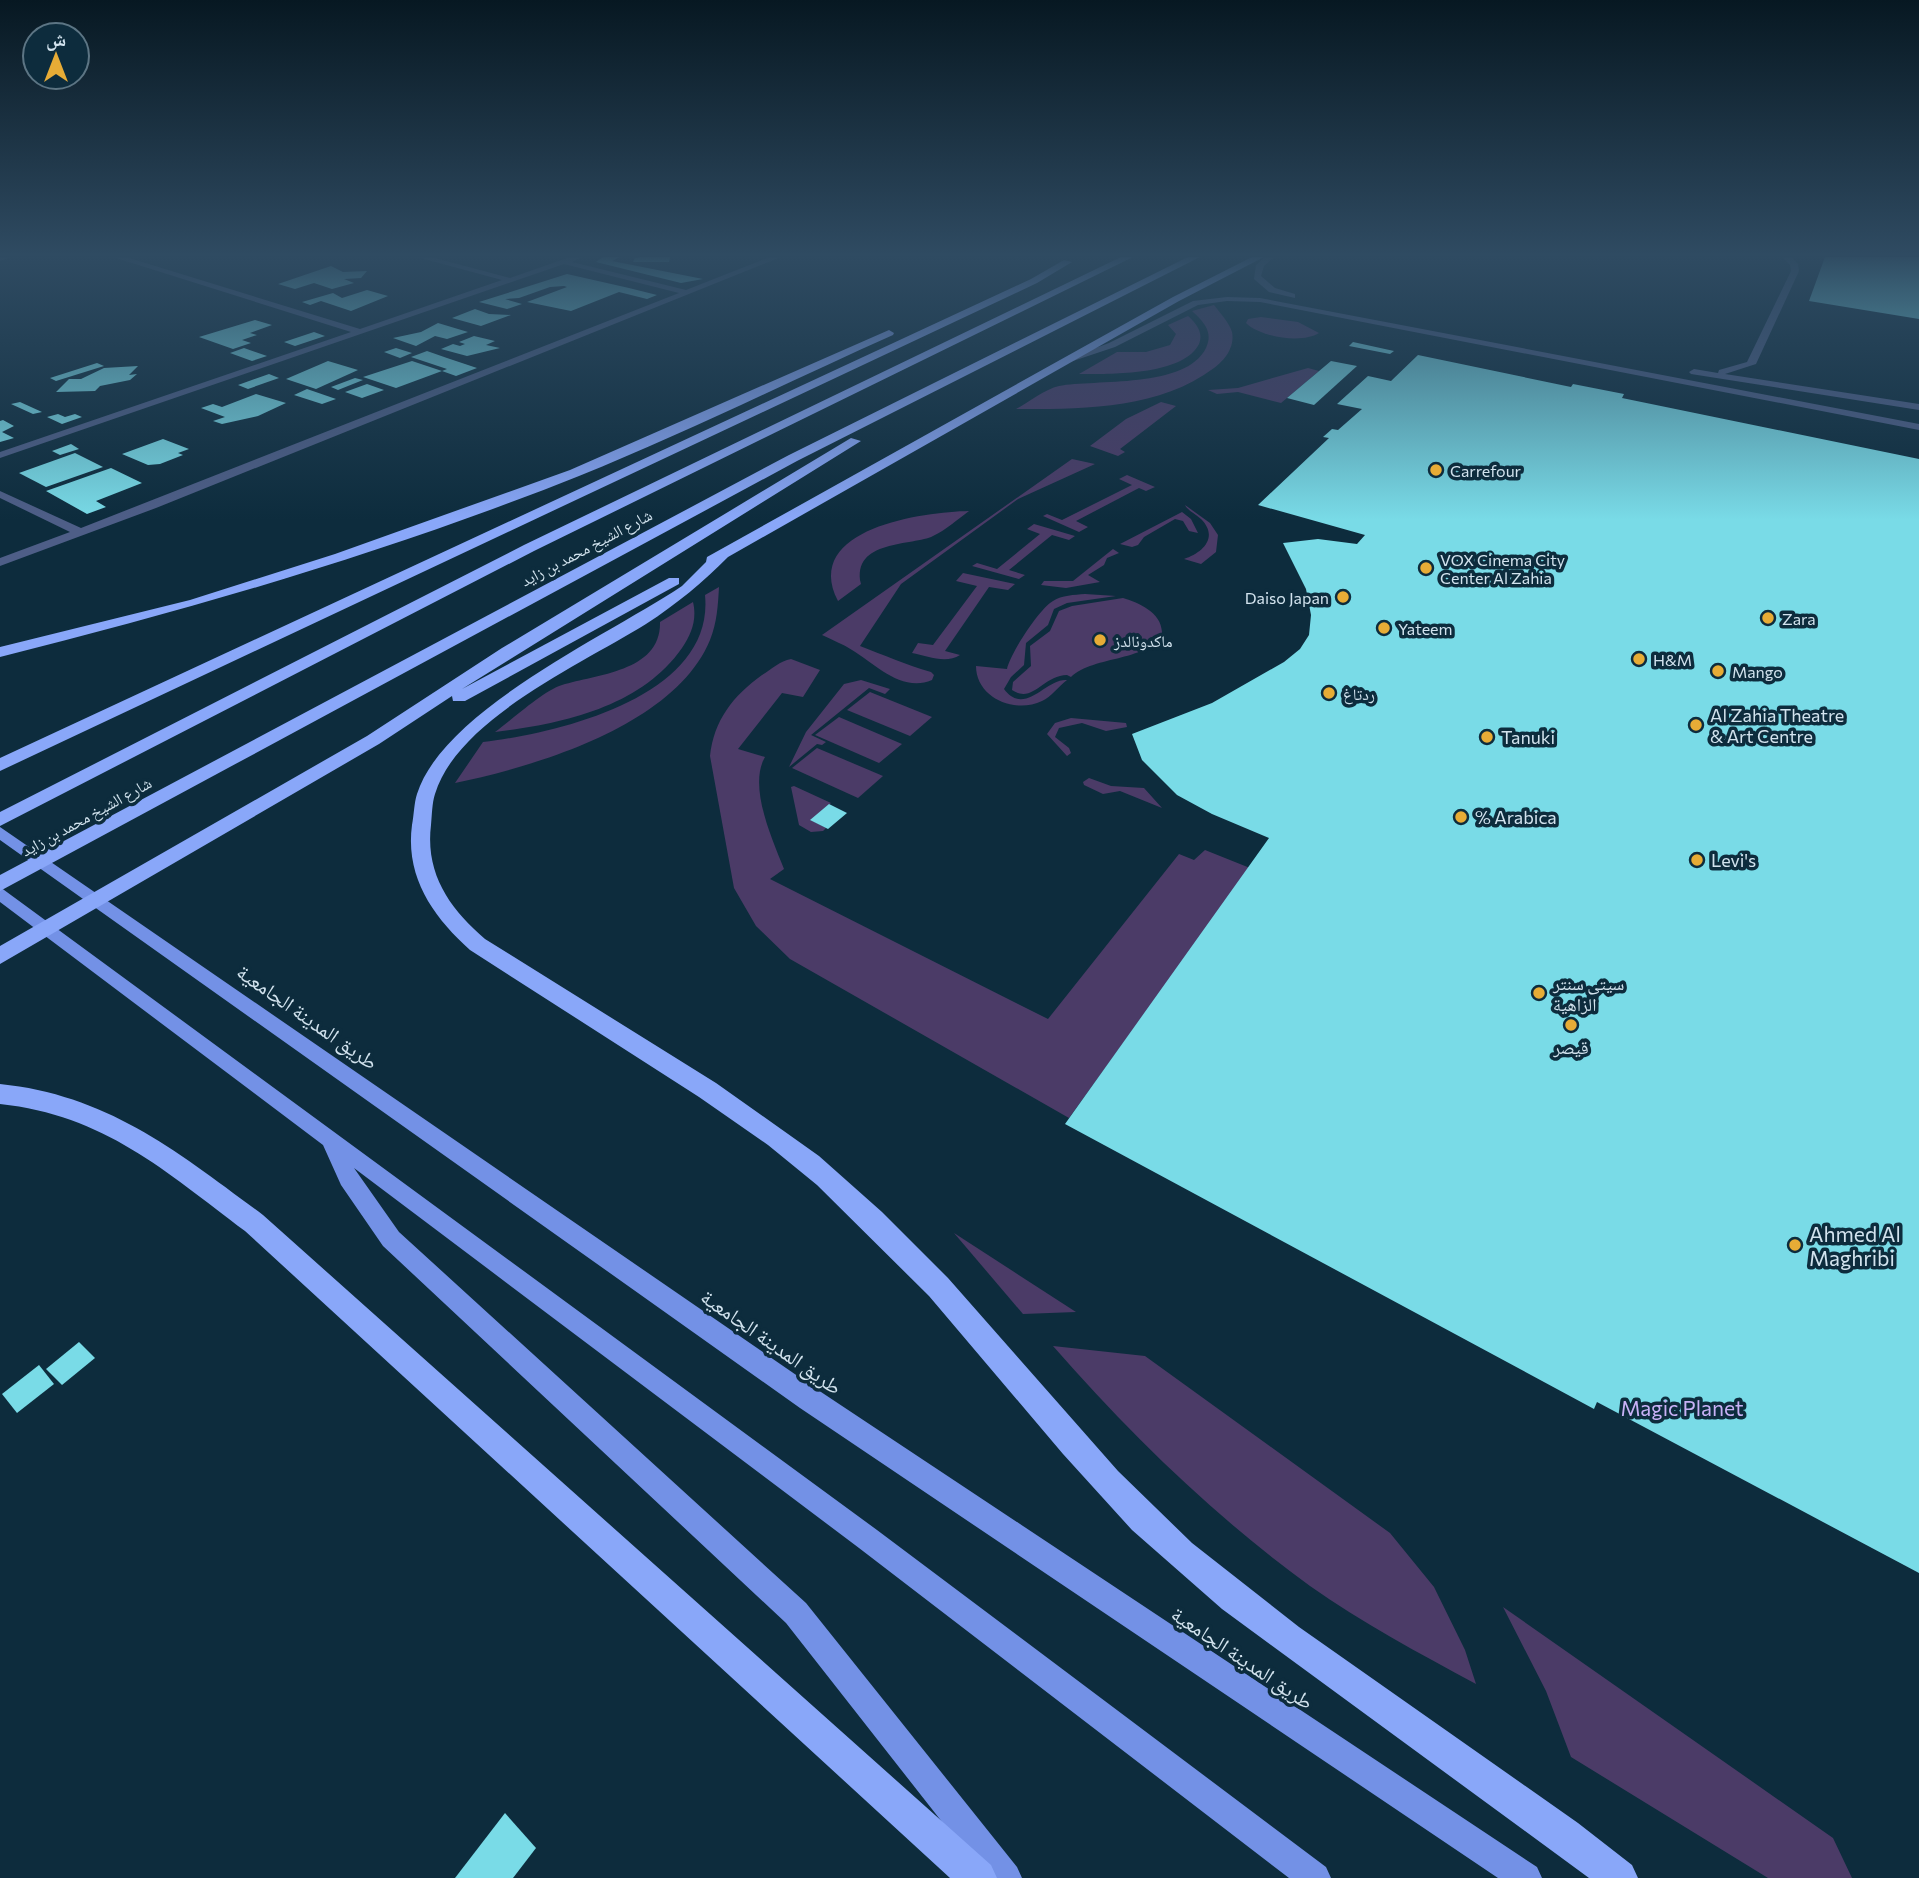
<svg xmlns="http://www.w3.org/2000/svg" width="1919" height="1878" font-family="Commissioner,'Noto Naskh Arabic',sans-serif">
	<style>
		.green { fill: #4b3b67 }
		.building { fill: #79dbe7 }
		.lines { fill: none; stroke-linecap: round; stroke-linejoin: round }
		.minor { fill: #4e5e87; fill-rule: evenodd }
		.major { fill: #7391e6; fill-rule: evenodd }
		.highway { fill: #89a7f9; fill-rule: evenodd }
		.poi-dot { fill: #e7ac36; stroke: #0d2c3d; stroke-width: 2.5 }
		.labels { text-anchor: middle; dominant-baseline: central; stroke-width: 7; stroke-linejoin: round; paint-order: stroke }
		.far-poi-label { font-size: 16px; fill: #d2e3ee; stroke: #0d2c3d; text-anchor: start }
		.far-street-label { font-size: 16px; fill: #d2e3ee; stroke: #0d2c3d }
		.poi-label { font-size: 18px; fill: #d2e3ee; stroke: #0d2c3d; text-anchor: start }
		.near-street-label { font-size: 21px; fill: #d2e3ee; stroke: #0d2c3d }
		.near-poi-label { font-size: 21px; fill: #d2e3ee; stroke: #0d2c3d; text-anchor: start }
		.near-park-label { font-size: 21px; fill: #c8b1f6; stroke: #0d2c3d }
	</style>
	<rect width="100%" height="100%" fill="#0d2c3d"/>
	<g class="green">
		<path d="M1214,305c6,8 15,17 18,27 3,15 -7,28 -18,36 -56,42 -132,41 -198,41 13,-7 29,-20 43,-23 36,-7 127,3 147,-38 8,-16 -3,-27 -14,-37z"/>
		<path d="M1188,316c8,7 16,17 11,28 -16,32 -91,30 -120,30l38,-22h29l24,-7 6,-11 -8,-9z"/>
		<path d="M1261,317l37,5 21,11c-17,11 -59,4 -73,-10l2,-4z"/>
		<path d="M1308,368l11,3 -38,32 -43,-11 -21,2 -9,-4 30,-2z"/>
		<path d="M1161,402l15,4 -56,43 5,3 -7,4 -28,-10 36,-27z"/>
		<path d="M1072,459l23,5 -77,35 -117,85 -41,62c24,9 46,19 71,26l3,3 -2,5c-30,13 -57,-16 -80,-30 -9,-6 -20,-10 -30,-15z"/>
		<path d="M1127,475l28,12 -9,4 -7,-3 -63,33 12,6 -9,5 -36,-16 4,-2 15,6 70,-35 -13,-6z"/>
		<path d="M1185,505l25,18 8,12 -2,17 -15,12 -17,-5c19,-6 35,-22 17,-40 -5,-5 -13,-8 -16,-14z"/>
		<path d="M969,511c-11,8 -23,19 -36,25 -19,10 -82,3 -72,48l-23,17c-37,-73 86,-89 131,-90z"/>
		<path d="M1182,512l9,7 7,14 -9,-2 -6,-10 -8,-2 -31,18 -6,8 -6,2 -12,-3z"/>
		<path d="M1034,524l41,12 -6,4 -17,-5 -43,35 16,5 -6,4 -47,-13 5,-3 20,6 43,-35 -13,-5z"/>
		<path d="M1113,549l6,4 -12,5 -3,7 -16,10 12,7 -34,6 -25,-3 3,-4h29z"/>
		<path d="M963,573l52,11 -7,6 -19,-3 -44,64 15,4c-14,9 -33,1 -48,-2l6,-10 15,2 44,-59 -21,-5z"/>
		<path d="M719,587c-1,18 -2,36 -9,53 -35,85 -173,126 -255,143l28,-41c76,-9 232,-46 222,-147z"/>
		<path d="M1085,594l31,2 -49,7 -13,6 -6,16 -22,18 -2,22 -13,12 -7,12c21,28 42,-11 63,-9 -8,6 -16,17 -25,21 -27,13 -66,-3 -66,-35l31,3c3,-15 32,-60 46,-68 9,-6 21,-6 32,-7z"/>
		<path d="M1123,598c16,5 38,14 39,34 -11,30 -68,23 -91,45l-4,-2c-25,1 -34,29 -55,15l1,-8 18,-16 -1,-20 20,-15 9,-20 13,-5z"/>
		<path d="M693,602c4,17 -1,31 -11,46 -41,59 -120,76 -187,84 18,-13 48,-41 67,-47 34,-11 99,-13 98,-63z"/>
		<path d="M791,659l29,11 -17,27 -21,-4 -44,56 27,8c-17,29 7,82 19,112l-14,10 278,140 131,-165 15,6 11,-10 45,18 -181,250 -279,-159 -34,-33 -22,-38 -24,-132c4,-36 23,-60 52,-81 10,-6 18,-14 29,-16z"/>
		<path d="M861,680l29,9 -5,5 -16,-6 -58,47 15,7 -4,3 -5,-1 -28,23 17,-35 38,-48z"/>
		<path d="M870,692l62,25 -22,19 -63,-26z"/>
		<path d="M839,717l63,27 -23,19 -64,-28z"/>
		<path d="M1071,718l55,5 1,4 -21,4 -24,-8 -23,5 -4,9 14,11 2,5 -4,3 -20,-22 8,-11z"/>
		<path d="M817,748l66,28 -25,22 -66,-30z"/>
		<path d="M1089,778l22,8 33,2 18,20 -42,-17 -17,3 -19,-9 -1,-3z"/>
		<path d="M794,786l37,17 -20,17 15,8 -3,3 -12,1 -12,-7 -8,-38z"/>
		<path d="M954,1233l122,79 -53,2z"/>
		<path d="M1053,1346l92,10 245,177 44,54 31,63 11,34c-57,-31 -114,-61 -166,-98 -95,-69 -180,-152 -257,-240z"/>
		<path d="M1503,1607l330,231 19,40h-84l-197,-121 -25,-66z"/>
	</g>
	<g class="building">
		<path d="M603,257h17l-8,4 91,18 -22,4 -85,-21z"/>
		<path d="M640,257h30l-1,5h-36l2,-4z"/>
		<path d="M1825,257h94v62l-110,-18z"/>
		<path d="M331,266l12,6 24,-1 -6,7 -17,1 10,4 -22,6 -18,-6 -19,6 -17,-5z"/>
		<path d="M567,274l62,14 28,7 -10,4 -28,-7 -48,19 -44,-9 40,-15 -3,-1 -14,1 -31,11 -14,1 17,5 -15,5 -28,-7z"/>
		<path d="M367,290l21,6 -37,15 -30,-10 -11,4 -8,-3 31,-9 9,5z"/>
		<path d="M475,309l14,5 22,1 -30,11 -29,-8z"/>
		<path d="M255,320l17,5 -22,8 7,2 -15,5 9,3 -18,6 -34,-12z"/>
		<path d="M438,323l30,9 -21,7 -12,-3 -19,10 -23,-8 28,-6z"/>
		<path d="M314,332l11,4 -30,10 -11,-4z"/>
		<path d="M474,336l21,5 -9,4 14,3 -33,8 -26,-7 12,-5 7,2 5,-2 -6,-2z"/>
		<path d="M1353,342l41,9 -4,3 -41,-8z"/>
		<path d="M244,348l23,8 -15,5 -22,-8z"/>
		<path d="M396,348l16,5 -12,5 -16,-6z"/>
		<path d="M427,351l20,7 30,10 -21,8 -14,-5 5,-2 -36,-12z"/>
		<path d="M1418,355l153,32 2,-3 51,10 -2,4 297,61v1114l-322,-171 -3,7 -529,-285 204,-286 -57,-24 -35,-19 -35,-35 -10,-26 80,-31 72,-41 16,-13 9,-14 2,-20 -5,-26 -23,-46 35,-4 39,5 8,-9 -107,-30 71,-67 -6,-1 9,-8 6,1 24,-21 -25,-5 31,-28 23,5z"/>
		<path d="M328,361l30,9 -42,19 -30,-10z"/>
		<path d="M412,361l30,10 -46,17 -33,-11z"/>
		<path d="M1331,361l26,5 -43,39 -27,-7z"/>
		<path d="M97,363l7,3 -48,15 -6,-3z"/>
		<path d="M138,366l-9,9 8,-1 -7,6 -30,6 -5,5 -39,1 13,-13h12l23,-11z"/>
		<path d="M269,374l10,4 -31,11 -10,-4z"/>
		<path d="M355,378l8,2 -25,10 -7,-3z"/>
		<path d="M367,384l17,6 -22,8 -17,-6z"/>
		<path d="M307,389l29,10 -14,5 -28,-9z"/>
		<path d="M256,394l30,9 -28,13 -36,8 -9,-3 12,-4 -24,-9 12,-4 9,3z"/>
		<path d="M20,402l22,10 -9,2 -22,-10z"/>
		<path d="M58,414l7,3 10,-3 7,3 -20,7 -15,-7z"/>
		<path d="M3,420l11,6 -12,6 12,6 -14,4v-21z"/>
		<path d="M163,439l26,10 -11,4 5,2 -23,9 -12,1 -26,-11z"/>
		<path d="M71,444l8,5 -19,6 -8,-4z"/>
		<path d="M75,453l28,14 -57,20 -27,-14z"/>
		<path d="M111,468l31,15 -46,18 10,6 -19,7 -41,-23z"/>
		<path d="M829,804l18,9 -19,16 -18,-9z"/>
		<path d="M79,1342l16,16 -33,27 -16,-16z"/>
		<path d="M39,1365l15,19 -37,29 -15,-19z"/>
		<path d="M505,1813l31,35 -23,30h-58z"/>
	</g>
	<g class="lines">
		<g class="minor">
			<path d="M0,257h11l-11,4z"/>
			<path d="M113,257h13l234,72 142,-49 -85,-23h14l79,21 60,-21h12l-10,5 114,28 84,-33h11l-625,251 -156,58v-8l70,-26 -70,-34v-7l81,37 598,-235 -115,-29 -564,194v-6l351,-120z"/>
			<path d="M1265,257h9l-10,9 -3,10 14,12 20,6v4l-26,-6 -15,-13 2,-14z"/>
			<path d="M1782,257h9l7,7 1,7 -43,93 -31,10 194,30v6l-228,-36 -2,-2 5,-3 24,4 1,-3 28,-8 44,-91 -1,-6z"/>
			<path d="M1227,297l33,1 659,126v6l-659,-128 -33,-1 -29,4 -83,42 -45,15 -4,-3 43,-16 84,-42z"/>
		</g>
		<g class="major">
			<path d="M0,827l818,563 719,477 5,11h-44l-698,-470 -800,-568z"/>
			<path d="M0,887l877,643 449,337 5,11h-42l-430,-330 -505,-380 45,64 407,371 211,264 5,11h-36l-200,-255 -403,-377 -42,-61 -18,-40 -323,-243z"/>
		</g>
		<g class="highway">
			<path d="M1121,257h12l-599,294 -534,275v-14l524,-267z"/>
			<path d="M1188,257h12l-403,204 -797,430v-16l789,-420z"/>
			<path d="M1252,257h12l-85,44 -451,256c-25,25 -51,47 -82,67 -62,39 -188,94 -211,170 -3,9 -3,21 -4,31 -6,49 19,84 54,114l231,144 103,73 63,56 66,66 170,193 74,72 107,84 279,196 54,42 6,13h-49l-367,-269 -90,-79 -69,-76 -134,-158 -112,-111 -49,-40 -69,-48 -229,-147c-37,-33 -65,-73 -58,-125 2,-10 2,-22 5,-31 27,-85 192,-159 265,-208l24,-24 1,-5 466,-260z"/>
			<path d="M1064,260l8,2 -35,21 -1037,488v-13l1031,-479z"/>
			<path d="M889,330l5,3 -1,2c-105,47 -208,98 -314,141 -188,75 -383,132 -579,181v-10l190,-47 145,-46 235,-84z"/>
			<path d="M851,438l10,3 -399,248 207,-111h10v6l-214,117h-12l-1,-5 -73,48 -379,220v-18l367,-210 135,-88z"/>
			<path d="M0,1084c108,11 178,68 263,131l728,650 6,13h-47l-705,-647c-80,-60 -141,-116 -245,-127z"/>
		</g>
	</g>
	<linearGradient id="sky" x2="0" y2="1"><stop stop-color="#071822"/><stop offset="0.49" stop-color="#2f4b62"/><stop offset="1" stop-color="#2f4b62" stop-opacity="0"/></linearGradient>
	<rect width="1919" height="520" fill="url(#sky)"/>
	<g class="poi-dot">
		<circle cx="1436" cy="470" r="7"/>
		<circle cx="1426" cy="568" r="7"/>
		<circle cx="1343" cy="597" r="7"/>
		<circle cx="1768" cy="618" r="7"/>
		<circle cx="1384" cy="628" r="7"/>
		<circle cx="1100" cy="640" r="7"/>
		<circle cx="1639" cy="659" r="7"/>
		<circle cx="1718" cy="671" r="7"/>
		<circle cx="1329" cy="693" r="7"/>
		<circle cx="1696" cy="725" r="7"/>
		<circle cx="1487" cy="737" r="7"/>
		<circle cx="1461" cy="817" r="7"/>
		<circle cx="1697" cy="860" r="7"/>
		<circle cx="1539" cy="993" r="7"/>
		<circle cx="1571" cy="1025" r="7"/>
		<circle cx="1795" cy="1245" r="7"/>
	</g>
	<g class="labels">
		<g class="far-poi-label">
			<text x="1450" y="470">Carrefour</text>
			<text x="1440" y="559">VOX Cinema City<tspan x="1440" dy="18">Center Al Zahia</tspan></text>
			<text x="1329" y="597" text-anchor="end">Daiso Japan</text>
			<text x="1782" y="618">Zara</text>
			<text x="1398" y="628">Yateem</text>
			<text x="1114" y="640">ماكدونالدز</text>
			<text x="1653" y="659">H&amp;M</text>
			<text x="1732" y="671">Mango</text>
			<text x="1343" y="693">ردتاغ</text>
		</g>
		<g class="far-street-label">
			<text transform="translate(586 547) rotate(-28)">شارع الشيخ محمد بن زايد</text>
			<text transform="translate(86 816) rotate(-29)">شارع الشيخ محمد بن زايد</text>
		</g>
		<g class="poi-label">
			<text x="1710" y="715">Al Zahia Theatre<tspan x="1710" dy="21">&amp; Art Centre</tspan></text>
			<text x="1501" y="737">Tanuki</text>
			<text x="1475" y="817">% Arabica</text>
			<text x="1711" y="860">Levi's</text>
			<text x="1553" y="983">سيتي سنتر<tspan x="1553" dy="21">الزاهية</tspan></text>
			<text x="1571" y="1047" text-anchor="middle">قيصر</text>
		</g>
		<g class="near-street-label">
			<text transform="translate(308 1016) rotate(35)">طريق المدينة الجامعية</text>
			<text transform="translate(772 1341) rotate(35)">طريق المدينة الجامعية</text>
			<text transform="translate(1243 1657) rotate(34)">طريق المدينة الجامعية</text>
		</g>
		<g class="near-poi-label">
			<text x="1809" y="1233">Ahmed Al<tspan x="1809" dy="24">Maghribi</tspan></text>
		</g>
		<g class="near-park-label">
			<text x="1682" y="1407">Magic Planet</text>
		</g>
	</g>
	<g transform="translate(56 56)"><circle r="33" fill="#0d2c3d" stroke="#5c7584" stroke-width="2"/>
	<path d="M0-5L12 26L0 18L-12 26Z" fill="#e7ac36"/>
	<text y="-10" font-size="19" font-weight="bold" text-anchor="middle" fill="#d2e3ee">ش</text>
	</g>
</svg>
